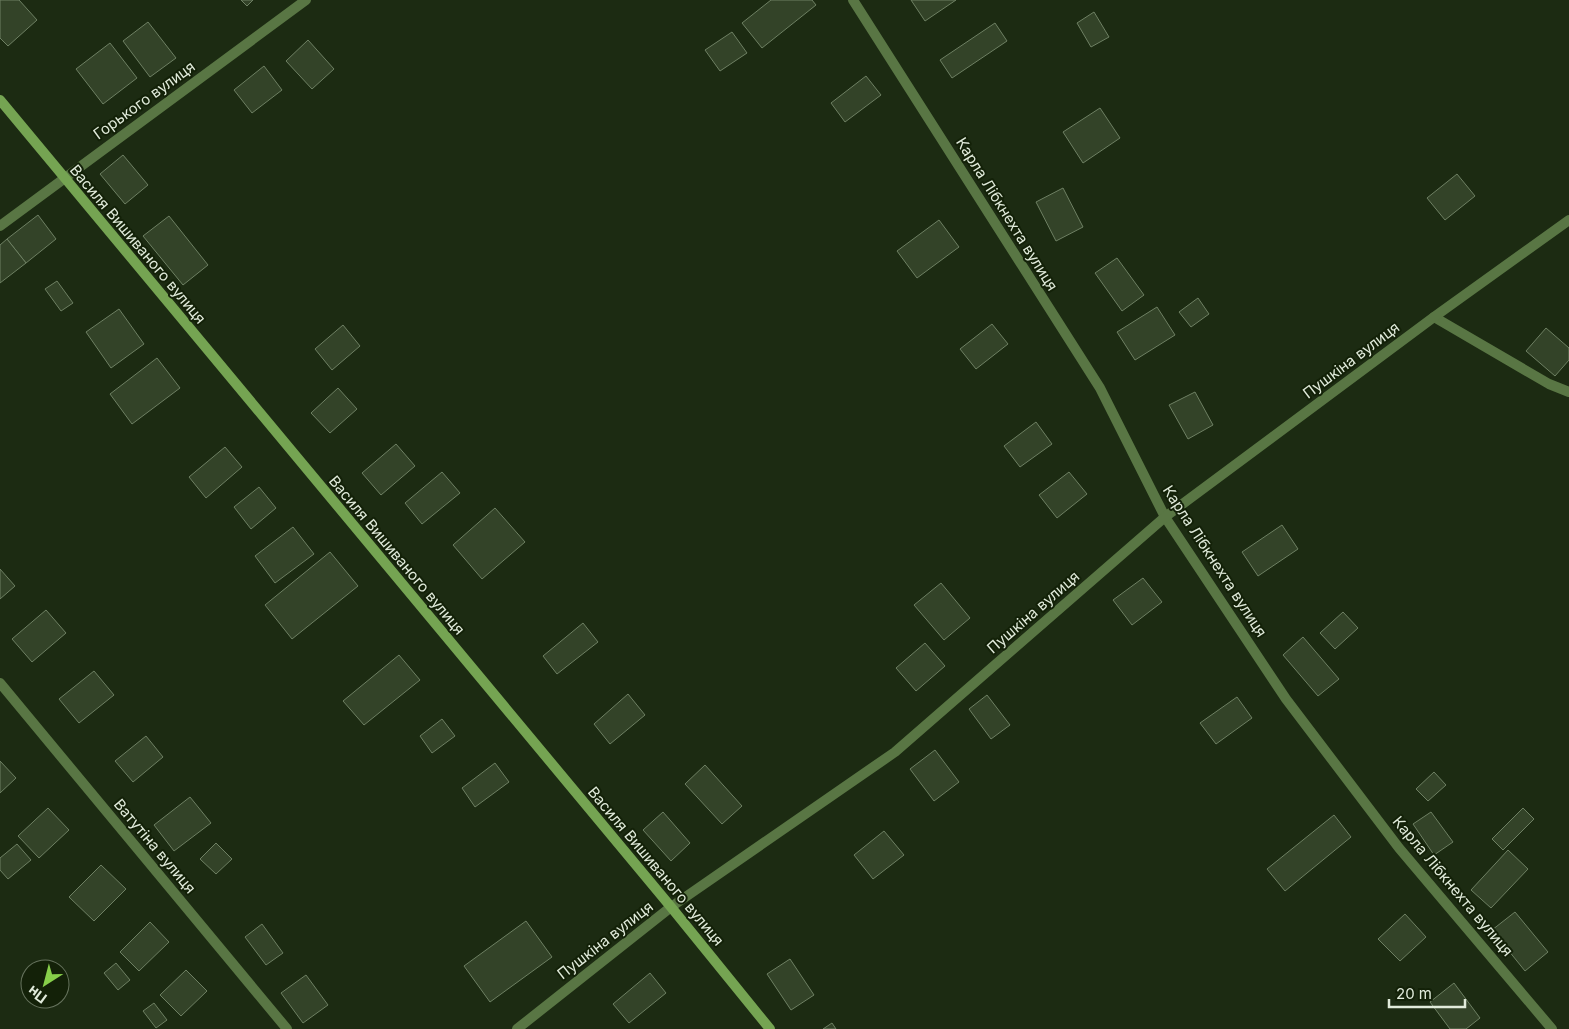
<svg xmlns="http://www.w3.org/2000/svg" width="1569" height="1029" font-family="Inter,sans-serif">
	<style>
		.building { fill: #334328; stroke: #6e8063 }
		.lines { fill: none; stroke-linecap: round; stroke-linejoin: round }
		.street { stroke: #597644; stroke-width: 10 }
		.secondary { stroke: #75a452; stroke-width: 10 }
		.labels { text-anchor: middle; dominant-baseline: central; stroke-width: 4; stroke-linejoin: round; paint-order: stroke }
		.street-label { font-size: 15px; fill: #e1ebdb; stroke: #132108 }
	</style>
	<rect width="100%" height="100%" fill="#1c2b12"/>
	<g class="building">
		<path d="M0,0h19l18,20 -29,26 -8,-8z"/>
		<path d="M241,0h12l-6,6z"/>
		<path d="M771,0h41l4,5 -54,43 -20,-25z"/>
		<path d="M911,0h45l-31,21z"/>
		<path d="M1094,12l15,25 -18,10 -14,-24z"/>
		<path d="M148,22l28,36 -26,19 -27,-36z"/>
		<path d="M995,23l12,18 -55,37 -12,-18z"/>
		<path d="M732,32l15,21 -27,18 -15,-21z"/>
		<path d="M308,40l26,29 -22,20 -26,-28z"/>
		<path d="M110,43l27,35 -34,26 -27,-35z"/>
		<path d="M264,66l18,24 -30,23 -18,-23z"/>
		<path d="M866,76l15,19 -36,27 -14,-19z"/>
		<path d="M1100,108l20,30 -37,25 -20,-31z"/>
		<path d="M123,155l25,30 -23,19 -25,-30z"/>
		<path d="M1457,174l18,22 -30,24 -18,-22z"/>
		<path d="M1063,188l20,39 -27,14 -20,-39z"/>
		<path d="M38,215l18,24 -30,24 -19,-24z"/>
		<path d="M169,216l39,49 -25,20 -40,-49z"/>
		<path d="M939,220l20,27 -42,31 -20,-27z"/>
		<path d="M7,239l19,24 -26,20v-38z"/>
		<path d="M1117,258l27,37 -22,16 -27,-38z"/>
		<path d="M57,281l16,22 -12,8 -16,-22z"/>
		<path d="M1198,298l11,16 -18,13 -12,-15z"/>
		<path d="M1157,307l18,28 -40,25 -18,-28z"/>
		<path d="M119,309l25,35 -33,24 -25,-36z"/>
		<path d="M992,324l16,20 -32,25 -16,-20z"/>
		<path d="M343,325l17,21 -28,24 -17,-21z"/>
		<path d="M1546,328l23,20v12l-14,16 -29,-25z"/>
		<path d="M157,358l23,30 -48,36 -22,-30z"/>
		<path d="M338,388l19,21 -27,24 -19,-20z"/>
		<path d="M1195,392l18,33 -25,14 -19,-34z"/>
		<path d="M1036,422l16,22 -32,23 -16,-21z"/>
		<path d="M396,444l19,22 -34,29 -19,-22z"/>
		<path d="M225,447l17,20 -36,31 -17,-21z"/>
		<path d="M442,472l18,21 -38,31 -17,-21z"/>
		<path d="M1069,472l18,22 -30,24 -18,-23z"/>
		<path d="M259,487l17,21 -25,21 -17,-22z"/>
		<path d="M495,508l30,34 -43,37 -29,-34z"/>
		<path d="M1282,525l16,24 -40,27 -16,-24z"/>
		<path d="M293,527l21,27 -39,29 -20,-27z"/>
		<path d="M330,552l28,34 -66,53 -27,-34z"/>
		<path d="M0,569l15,17 -15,13z"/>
		<path d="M1143,578l19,24 -30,23 -19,-25z"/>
		<path d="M941,583l29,35 -26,22 -30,-35z"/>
		<path d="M46,610l20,23 -34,29 -20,-23z"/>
		<path d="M1343,612l15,16 -23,21 -15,-16z"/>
		<path d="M583,623l15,19 -41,32 -14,-18z"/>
		<path d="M1303,637l36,42 -21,17 -35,-41z"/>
		<path d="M925,643l20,23 -29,25 -20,-23z"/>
		<path d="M399,655l21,25 -56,45 -21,-24z"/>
		<path d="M94,671l20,24 -35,28 -20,-24z"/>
		<path d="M628,694l17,21 -35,29 -16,-20z"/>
		<path d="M987,695l23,30 -19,14 -22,-30z"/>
		<path d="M1237,697l15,21 -36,26 -16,-21z"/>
		<path d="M442,719l13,17 -23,17 -12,-17z"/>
		<path d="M146,736l17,21 -30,25 -18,-21z"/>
		<path d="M935,750l24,32 -25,19 -24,-32z"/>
		<path d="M0,761l16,17 -16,15z"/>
		<path d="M495,763l14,19 -34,25 -13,-19z"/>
		<path d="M705,765l37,41 -20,18 -37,-40z"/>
		<path d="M1434,772l12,13 -18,16 -12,-12z"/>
		<path d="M190,797l21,26 -37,28 -20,-26z"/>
		<path d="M48,808l21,22 -30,28 -21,-22z"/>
		<path d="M1523,808l11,11 -31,31 -11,-11z"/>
		<path d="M663,812l27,31 -19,18 -28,-31z"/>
		<path d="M1431,812l22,30 -19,13 -21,-31z"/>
		<path d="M1334,815l17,22 -66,54 -18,-22z"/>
		<path d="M884,831l20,24 -31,24 -19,-24z"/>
		<path d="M216,843l16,16 -16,15 -16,-15z"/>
		<path d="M17,844l14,16 -23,19 -8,-9v-12z"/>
		<path d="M1508,850l20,19 -37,39 -20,-18z"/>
		<path d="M101,865l25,24 -32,32 -25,-24z"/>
		<path d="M1515,912l33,40 -23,19 -33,-41z"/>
		<path d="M1405,914l21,23 -26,24 -22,-22z"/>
		<path d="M526,921l26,36 -62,45 -26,-36z"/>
		<path d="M150,922l19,20 -30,29 -19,-19z"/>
		<path d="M262,924l21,29 -17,12 -21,-28z"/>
		<path d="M790,959l24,36 -23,15 -24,-36z"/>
		<path d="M116,963l14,17 -12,10 -14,-17z"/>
		<path d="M186,970l21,21 -26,25 -21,-21z"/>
		<path d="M650,973l16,20 -37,30 -16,-19z"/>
		<path d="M306,975l22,30 -25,18 -22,-30z"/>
		<path d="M1454,983l26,35 -14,11h-16l-20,-27z"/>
		<path d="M154,1003l13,17 -11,8 -13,-17z"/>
		<path d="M832,1023l4,6h-13z"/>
	</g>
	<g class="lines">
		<g class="street">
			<path d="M853,0l247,388 65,129 121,182 113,149 153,181"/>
			<path d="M0,226l306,-226"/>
			<path d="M1434,317l115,67 20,8"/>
			<path d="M0,683l287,346"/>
			<path d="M517,1029l154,-122 224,-155 270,-235 269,-200 135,-97"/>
		</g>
		<path class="secondary" d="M0,100l671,807 99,122"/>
	</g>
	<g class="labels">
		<g class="street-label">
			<text transform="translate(144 100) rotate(-36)">Горького вулиця</text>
			<text transform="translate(1007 214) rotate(58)">Карла Лібкнехта вулиця</text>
			<text transform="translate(138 244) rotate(50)">Василя Вишиваного вулиця</text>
			<text transform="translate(1351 360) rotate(-37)">Пушкіна вулиця</text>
			<text transform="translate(397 555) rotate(50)">Василя Вишиваного вулиця</text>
			<text transform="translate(1215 561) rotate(57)">Карла Лібкнехта вулиця</text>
			<text transform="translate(1033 612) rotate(-41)">Пушкіна вулиця</text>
			<text transform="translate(155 846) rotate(50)">Ватутіна вулиця</text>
			<text transform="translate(656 866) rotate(50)">Василя Вишиваного вулиця</text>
			<text transform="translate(1453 886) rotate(50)">Карла Лібкнехта вулиця</text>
			<text transform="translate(605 940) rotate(-38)">Пушкіна вулиця</text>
		</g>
	</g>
	<g transform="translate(45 984) rotate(216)"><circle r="24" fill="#132108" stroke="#65725c"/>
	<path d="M0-4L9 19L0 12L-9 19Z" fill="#87cf4a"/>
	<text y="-8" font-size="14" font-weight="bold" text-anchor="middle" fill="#e1ebdb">Пн</text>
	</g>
	<path d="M1389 999v8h76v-8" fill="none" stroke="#e1ebdb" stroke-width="2.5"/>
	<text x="1396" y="999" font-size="15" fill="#e1ebdb" stroke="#132108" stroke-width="4" paint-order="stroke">20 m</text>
</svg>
